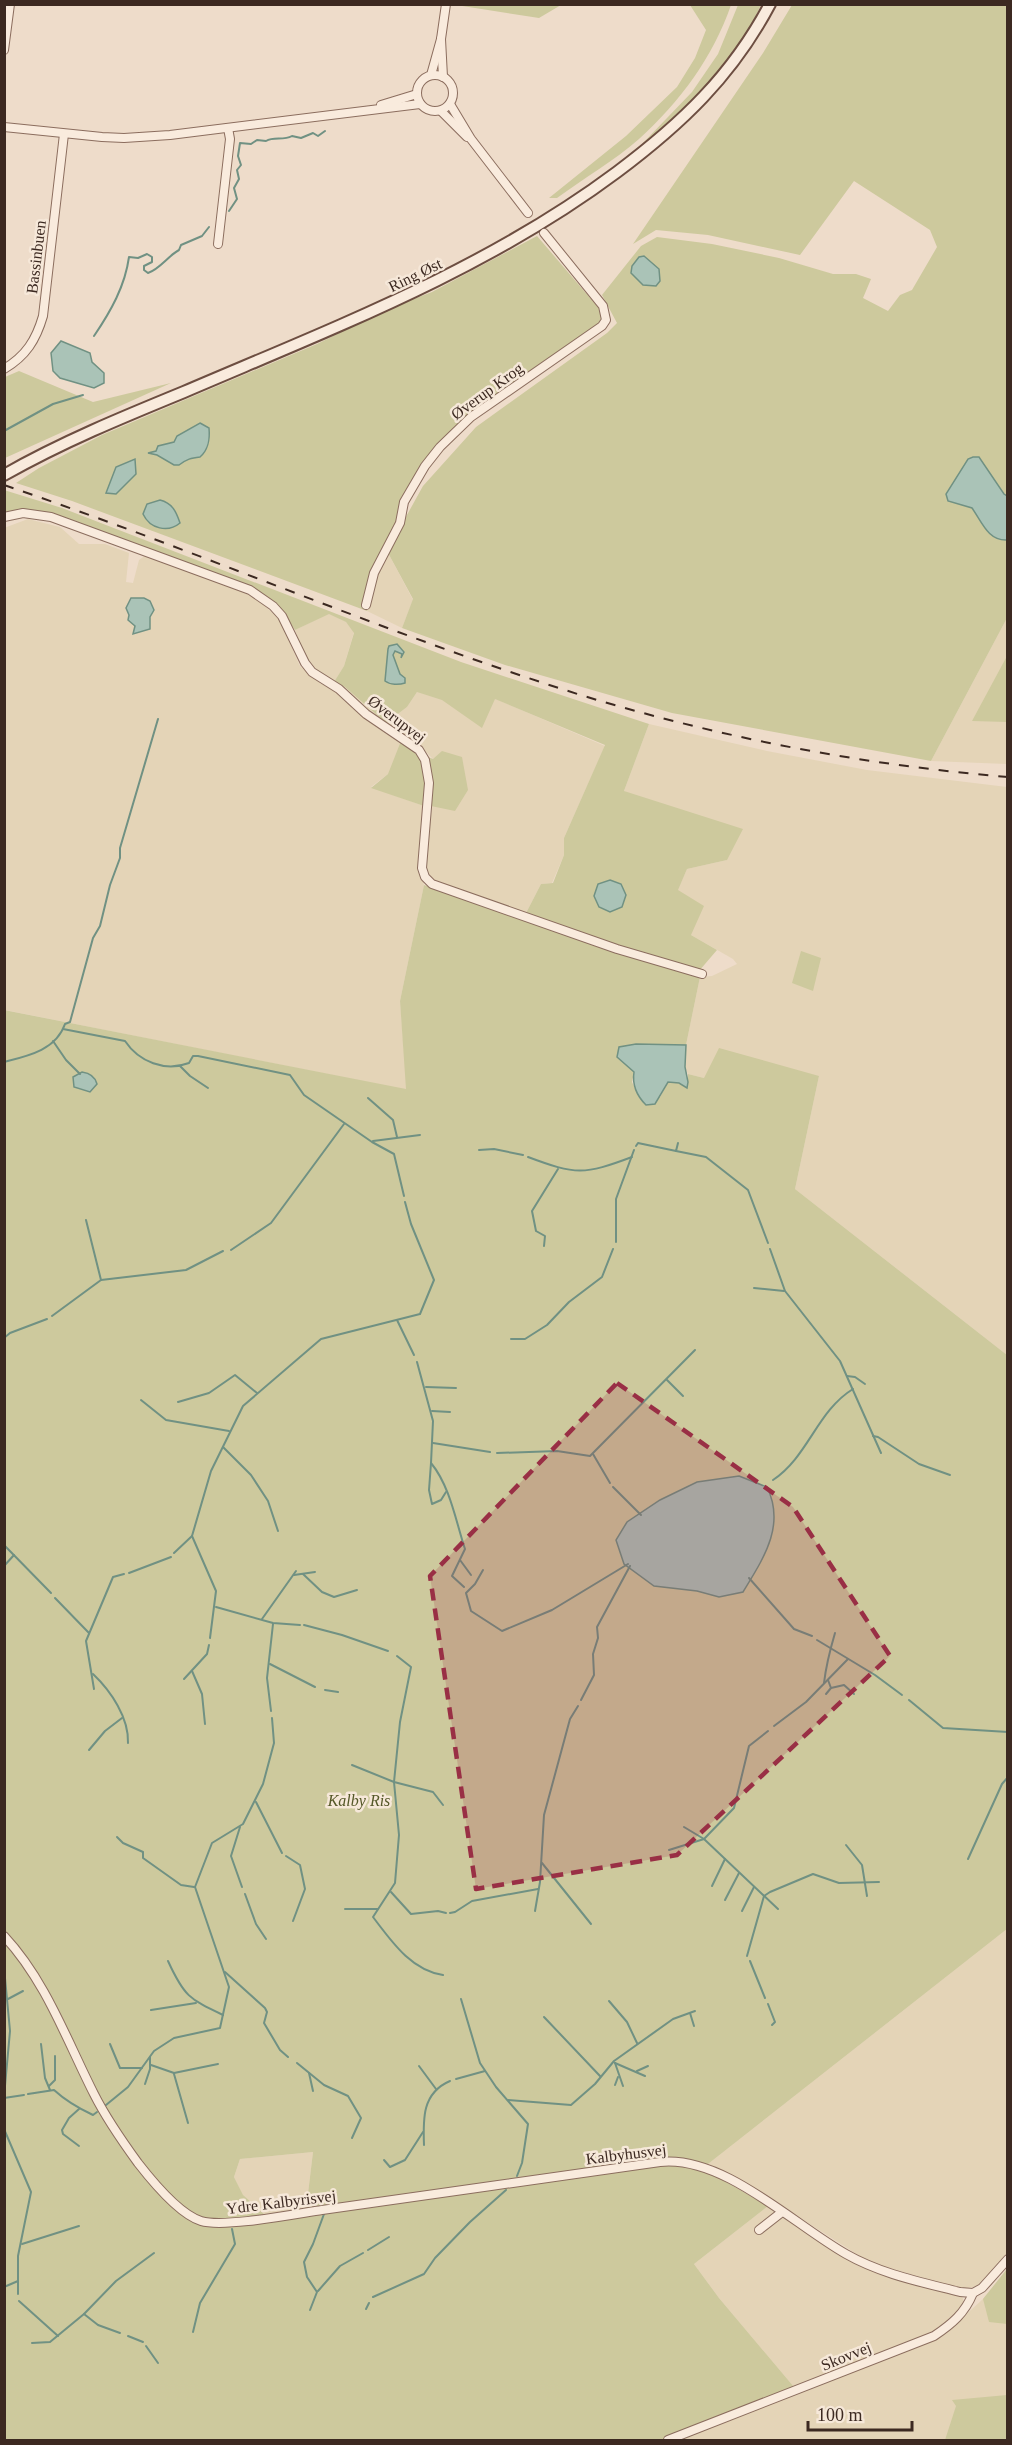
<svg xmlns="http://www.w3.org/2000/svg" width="1012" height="2445" font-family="Georgia,serif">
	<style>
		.farmland { fill: #e4d4b7 }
		.green { fill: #cdc99d; fill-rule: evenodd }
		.water { fill: #aac3b7; stroke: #709183; stroke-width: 1.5 }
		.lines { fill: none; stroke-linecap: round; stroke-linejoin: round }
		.stream { stroke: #709183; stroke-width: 2 }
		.minor-casing { stroke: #8b6d5e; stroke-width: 10 }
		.secondary-casing { stroke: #6d4e41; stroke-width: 14 }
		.minor { stroke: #f9ebdd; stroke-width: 8 }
		.secondary { stroke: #f9ebdd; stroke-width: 10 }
		.rail { stroke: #3c2921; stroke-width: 2; stroke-dasharray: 10 10; stroke-linecap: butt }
		.marked { fill: #992f45; fill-opacity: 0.2; stroke: #992f45; stroke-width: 4.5; stroke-dasharray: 12 8; stroke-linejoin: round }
		.labels { text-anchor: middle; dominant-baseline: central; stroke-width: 5; stroke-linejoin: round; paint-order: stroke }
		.street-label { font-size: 16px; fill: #3c2921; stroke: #f6e8d9 }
		.park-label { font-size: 16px; font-style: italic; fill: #555828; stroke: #f6e8d9 }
	</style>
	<rect width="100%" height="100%" fill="#eedcca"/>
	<g class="farmland">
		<path d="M28,519l32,8 19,17h26l24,9 -3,29 7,1 6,-23 8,-6 103,40 28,23 22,49 21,18 24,3 41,36 21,-16 10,-15 36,-17 43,24 109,47 -41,92v17l-12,28 -11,1 -16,31 -91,-32 -7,-7 -3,-8 15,-112 -6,3 -11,-11 -51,39 53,19 -4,62 4,17 -24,116 7,89 -402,-80 -1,-482z"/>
		<path d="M387,551l26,49 -11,28 -35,-17 5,-23z"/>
		<path d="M329,613l17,9 8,10 -10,34 -10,16 -12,-6 -15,-14 -12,-32z"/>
		<path d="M1007,618v146l-76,-3z"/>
		<path d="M649,724l118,27 100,19 140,17v568l-212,-166 24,-113 -115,2 -16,-4 -3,-7 1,-22 14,-68 12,-1 25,-12 -4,-5 -42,-24 -14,-44 10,-22 40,-9 -103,-69z"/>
		<path d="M1007,1929v324l-28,33 -19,3 -91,-27 -131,-84 -30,-14z"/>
		<path d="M313,2152l-7,58 -41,5 -22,-19 -9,-19 6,-18z"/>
		<path d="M768,2206l74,50 26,13 94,27 3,9 -17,19 -15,9 -139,54 -75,-89 -25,-34z"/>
		<path d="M1007,2269v171h-332l258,-101 17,-10 33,-30z"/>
	</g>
	<g class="green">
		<path d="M456,5v-1l105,1 -22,13z"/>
		<path d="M690,5h41c-18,52 -51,97 -92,134 -25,22 -55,39 -82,59h-8l77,-62 51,-49 18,-29 11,-28z"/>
		<path d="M738,5h23l-18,37 -36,46 -63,58 -1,-3 49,-51 26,-38z"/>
		<path d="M792,5h215v613l-76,143 -259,-48 -167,-48 -103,-37 11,-29 -26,-48 36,-65 53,-59 131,-94 10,-10 -15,-28 39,-49 16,-9 55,7 67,14 54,16h23l15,5 -8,19 25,13 12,-16 12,-5 25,-43 -7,-17 -76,-49 -54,74 -92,-20 -52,-5 -23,14 130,-191z"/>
		<path d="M537,236l66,77 -4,11 -120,83 -25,20 -16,17 -59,113 -12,54 -295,-110 -56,-18 23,-15 63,-33 215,-91 73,-36 42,-16z"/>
		<path d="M19,371l74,31 78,-19 -166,75v-81z"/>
		<path d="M4,490l58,18 399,154 188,62 -25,67 119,38 -16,31 -40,9 -9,21 26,16 -13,29 26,15 -18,21 -84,-24 -90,-32 16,-31 12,-1 11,-28v-17l41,-93 -110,-46 -13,29 -40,-28 -25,-8 -10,15 -21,16 -41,-36 -11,-5 10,-16 10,-33 -8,-11 -17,-8 -34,16 -13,-19 -10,-9 -222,-89 -30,-3 -15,3z"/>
		<path d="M1007,656v66l-35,-1z"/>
		<path d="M401,741c30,21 24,31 23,65l-53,-18 17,-14z"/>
		<path d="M442,751l20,6 6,33 -13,21 -24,-5 2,-23 -5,-26 5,2z"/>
		<path d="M424,885l276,92 -14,68 -50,-1 -19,13 17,15 -2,10 8,17 20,-2 8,-15h20v-8l16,4 15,-30 100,28 -24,113 212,166v574l-299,235 -1,7 61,35 -74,58 25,34 75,89 -133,53h-656l-1,-1430 402,79 -6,-88zM313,2152l-7,58 -41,5 -22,-20 -9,-18 6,-18z"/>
		<path d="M801,951l20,7 -8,33 -21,-8z"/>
		<path d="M1007,2269v55l-18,-2 -6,-23z"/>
		<path d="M1007,2395v45h-62l11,-34 -4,-6z"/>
	</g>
	<g class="water">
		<path d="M644,256l15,13 1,12 -4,5 -13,-1 -12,-12 1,-7 7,-9z"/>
		<path d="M61,341l29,12 2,9 12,11v10l-10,5 -34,-10 -7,-7 -2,-18z"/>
		<path d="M200,423l9,5c1,11 0,21 -9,29 -9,1 -13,2 -21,8h-5l-17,-10 -9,-2 8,-2 2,-5 16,-4 3,-6z"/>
		<path d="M973,457h6l25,37 3,2v44c-19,1 -25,-18 -35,-32l-24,-7 -2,-7 22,-35z"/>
		<path d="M135,459l1,15 -20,20 -10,-1 10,-26z"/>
		<path d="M160,500c12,3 16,11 20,23 -12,10 -30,6 -37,-9l4,-10z"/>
		<path d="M131,598h13l6,3 4,9 -4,7v12l-17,5 2,-8 -7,-6 1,-5 -3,-7z"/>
		<path d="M397,644l7,8 -3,6 1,-4 -7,-3 -2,4 7,19 5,4v5c-6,2 -15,2 -20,-2l3,-32 1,-3z"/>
		<path d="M610,880l11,4 5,11 -4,12 -12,5 -11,-5 -5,-11 4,-12z"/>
		<path d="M636,1044l50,1 -1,22 3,15 -1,6 -8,-5 -11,-1 -13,22 -9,1c-9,-9 -14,-20 -12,-33l-17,-15 2,-10z"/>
		<path d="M82,1072c7,1 13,4 15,12l-7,8 -16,-5 -1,-10z"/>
		<path d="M739,1476l28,11c19,39 -4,72 -24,105l-24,5 -22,-6 -43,-5 -30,-22 -8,-24 11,-18 33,-22 37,-18z"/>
	</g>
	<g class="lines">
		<g class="stream">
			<path d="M229,211l8,-12 -3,-11 5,-9 -2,-9 4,-5 -3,-9 2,-13 11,1 6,-4 9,1c8,-5 17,0 26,-5l9,2 12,-5 5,3 7,-5"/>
			<path d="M94,336c17,-25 31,-50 35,-79l9,1 9,-4 5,3v5l-8,4v4l4,3c12,-4 20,-17 31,-23l2,-5 21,-9 7,-9"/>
			<path d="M4,431l49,-27 30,-9"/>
			<path d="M63,1029l62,12c14,21 40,31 64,22l4,-7h5l92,19 14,20 68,47 22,12 10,42"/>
			<path d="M53,1041l13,19 14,14"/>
			<path d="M4,1062c24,-6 52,-12 61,-38l5,-2 23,-84 7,-12 10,-41 10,-27v-10l38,-129"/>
			<path d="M180,1066l10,10 18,12"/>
			<path d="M368,1098l25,22 4,17"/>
			<path d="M373,1141l47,-6"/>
			<path d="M636,1146l2,-3 38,8 2,-8"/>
			<path d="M479,1150l15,-1 29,6"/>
			<path d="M676,1151l30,6 42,33 20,53"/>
			<path d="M528,1157c48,18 56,18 104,0"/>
			<path d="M86,1220l15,60"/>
			<path d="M616,1242v-43l18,-49"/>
			<path d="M544,1246l1,-10 -9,-5 -4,-20 26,-42"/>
			<path d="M770,1249l15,42 55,70 41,92"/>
			<path d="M231,1250l40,-27 73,-99"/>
			<path d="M754,1288l30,3"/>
			<path d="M52,1316l49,-36 85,-10 37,-19"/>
			<path d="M397,1320l17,35"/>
			<path d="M4,1338l6,-5 37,-14"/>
			<path d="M511,1339h14l22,-14 22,-23 33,-25 11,-28"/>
			<path d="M417,1362l16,59 -2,42c19,23 25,59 34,86l-13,27 12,11"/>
			<path d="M847,1376l8,1 10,7"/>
			<path d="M667,1380l16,16"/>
			<path d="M426,1387l30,1"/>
			<path d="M141,1400l25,20 63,11"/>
			<path d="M178,1402l31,-9 26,-18 22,18"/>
			<path d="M432,1411l18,1"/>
			<path d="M873,1436l5,1 41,27 31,11"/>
			<path d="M433,1443l57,9"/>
			<path d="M223,1447l28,28 17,26 10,30"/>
			<path d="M497,1453l60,-2 33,5 105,-106"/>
			<path d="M593,1454l17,29"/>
			<path d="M431,1463l-2,27 3,14 9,-4 5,-8"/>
			<path d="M773,1480c35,-23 44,-69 80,-91"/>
			<path d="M613,1487l28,28"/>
			<path d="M192,1536l24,55 -6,47"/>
			<path d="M4,1545l47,48"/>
			<path d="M174,1553l18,-17 19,-65 32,-65 78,-67 99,-25 14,-34 -23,-56 -6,-22"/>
			<path d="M460,1560l11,15"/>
			<path d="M4,1566l10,-11"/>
			<path d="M483,1570l-8,14 -9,9 5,18 31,20 50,-21 76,-46"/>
			<path d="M129,1573l42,-16"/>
			<path d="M303,1574l19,18 12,5 23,-7"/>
			<path d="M294,1575l21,-3"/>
			<path d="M749,1578l45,51 18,7"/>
			<path d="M55,1598l34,35"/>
			<path d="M216,1607l57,16 27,2"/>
			<path d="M262,1619l34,-48"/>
			<path d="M304,1625l38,10 46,16"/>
			<path d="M817,1640l58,35 27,20"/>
			<path d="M397,1656l14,11 -11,55 -6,60 5,53 -4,48 -22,34c19,25 38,53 70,58"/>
			<path d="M270,1664l45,23"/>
			<path d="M192,1671l10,23 3,30"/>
			<path d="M93,1674c18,17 36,44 35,69"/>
			<path d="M184,1679l23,-25 2,-9"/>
			<path d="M824,1683c2,-17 6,-33 11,-50"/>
			<path d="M831,1688l13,-3 10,9"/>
			<path d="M94,1689l-8,-48 27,-64 11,-3"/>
			<path d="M325,1690l13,2"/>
			<path d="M826,1694l5,-6 -3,-8"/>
			<path d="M581,1700l13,-25 -1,-21 5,-16 -1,-11 33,-61"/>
			<path d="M909,1700l34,28 65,4"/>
			<path d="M271,1711l-4,-33 6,-54"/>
			<path d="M774,1726l32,-24 42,-43"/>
			<path d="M89,1750l16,-19 17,-13"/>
			<path d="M352,1765l42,17 39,10 10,13"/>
			<path d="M256,1802l26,51"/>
			<path d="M240,1827l-9,29 11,31"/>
			<path d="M684,1827l20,12 74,70"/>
			<path d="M117,1837l6,6 20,9v6l38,27 13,2"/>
			<path d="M846,1845l16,20 5,31"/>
			<path d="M669,1850l35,-11 30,-31 15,-62 19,-15"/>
			<path d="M286,1856l14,9 5,24 -12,32"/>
			<path d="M968,1859l34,-75 6,-7"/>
			<path d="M542,1863l49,61"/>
			<path d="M712,1886l13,-27"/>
			<path d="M391,1892l20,22 27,-3 8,2"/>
			<path d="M245,1894l11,30 10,15"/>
			<path d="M725,1900l14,-27"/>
			<path d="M345,1909h33"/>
			<path d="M535,1911l5,-29 4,-67 26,-96 8,-13"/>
			<path d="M742,1911l12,-24"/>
			<path d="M450,1913l5,-1 17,-11 66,-12"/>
			<path d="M747,1956l17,-60 6,-4 43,-18 26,9 40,-1"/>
			<path d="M168,1961c16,35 21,38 55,54"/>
			<path d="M750,1961l15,37"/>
			<path d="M225,1972l40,36 2,4 -3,11 16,27 8,7"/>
			<path d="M8,1999l15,-8"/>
			<path d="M461,1999l19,64 16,24 32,37 -6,39 -5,13"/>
			<path d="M609,2001l18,21 10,21"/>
			<path d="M768,2004l7,18 -3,3"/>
			<path d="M151,2010l45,-7"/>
			<path d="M690,2013l4,13"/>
			<path d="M544,2017l56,59"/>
			<path d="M41,2044l4,34 5,12"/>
			<path d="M110,2044l10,24h22"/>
			<path d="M297,2063l27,22 24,11 13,22 -9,20"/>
			<path d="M615,2063l30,13"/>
			<path d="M615,2063l8,23"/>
			<path d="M151,2065l23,8 44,-9"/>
			<path d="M419,2066l17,23"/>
			<path d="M637,2071l11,-5"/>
			<path d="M309,2073l4,18"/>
			<path d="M174,2074l14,49"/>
			<path d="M456,2079l29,-8"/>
			<path d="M145,2084l5,-15v-12"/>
			<path d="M615,2085l3,-8"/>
			<path d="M49,2086l6,-6v-24"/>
			<path d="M28,2094l26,-4c12,11 24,18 39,25l4,-3"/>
			<path d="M4,2097l6,-66 -5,-53"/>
			<path d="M4,2098l20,-3"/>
			<path d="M508,2100l63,5 24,-21 19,-23 59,-42 22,-8"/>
			<path d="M106,2105l22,-18 26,-36 20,-13 46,-10 9,-41 -34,-100 17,-44 31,-19 20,-40 11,-41 -2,-25"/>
			<path d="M4,2129l27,63 -13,64v38"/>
			<path d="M424,2145c-1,-26 -2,-52 26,-64"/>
			<path d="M79,2146l-16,-12 -1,-4 7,-12 10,-9"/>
			<path d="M384,2160l6,7 15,-7 18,-28"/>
			<path d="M22,2244l57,-18"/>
			<path d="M368,2250l21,-13"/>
			<path d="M4,2287l14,-6"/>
			<path d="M318,2291l22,-25 23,-13"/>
			<path d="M373,2297l51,-23 11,-16 35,-36 36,-32"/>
			<path d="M19,2301l39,35"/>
			<path d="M366,2309l3,-6"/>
			<path d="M310,2310l7,-18 -10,-15 -3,-15 9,-18 11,-30"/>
			<path d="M84,2314l32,-33 38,-28"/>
			<path d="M193,2332l7,-29 35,-59 -3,-15"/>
			<path d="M128,2336l15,6"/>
			<path d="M32,2343l18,-1 34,-28 14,11 22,8"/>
			<path d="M146,2346l12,17"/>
		</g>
		<defs>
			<g id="minor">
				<path d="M441,39l2,38"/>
				<path d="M4,50l6,-46"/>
				<circle cx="435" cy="93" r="18"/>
				<path d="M431,75l10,-36 5,-35"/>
				<path d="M450,104l21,35 57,74"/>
				<path d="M381,105l36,-11"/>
				<path d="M441,111l26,26"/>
				<path d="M4,127l98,10 22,1 46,-3 250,-31"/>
				<path d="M218,244l12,-105 -2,-11"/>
				<path d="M4,369c22,-13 32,-29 39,-53l21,-182"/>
				<path d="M4,517l19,-4 28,4 199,73 23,16 9,10 23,47 7,9 27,17 27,25 53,36 6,10 4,23 -7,85 3,9 7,7 185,65 85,25"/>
				<path d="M366,605l8,-32 26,-50 4,-21 21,-36 15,-19 31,-30 131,-91 4,-6 -3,-14 -59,-73"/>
				<path d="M4,1936c42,45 63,105 90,158 12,24 28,47 44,69 14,18 41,51 63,58 23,7 94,-7 121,-11 113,-16 225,-32 338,-48 63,-7 133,62 186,92 35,20 75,28 114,38l13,1"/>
				<path d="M759,2230l23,-18"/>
				<path d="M668,2440l266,-104c18,-12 31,-23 39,-43l9,-5 26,-29"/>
			</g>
			<path id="secondary" d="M4,475c58,-33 119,-58 180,-83 149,-64 302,-122 433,-220 64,-48 115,-96 153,-168"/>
		</defs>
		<use href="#minor" class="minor-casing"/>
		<use href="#secondary" class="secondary-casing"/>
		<use href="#minor" class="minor"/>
		<use href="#secondary" class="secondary"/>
		<path class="rail" d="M4,485c195,66 384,150 580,211 138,42 280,69 424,81"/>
	</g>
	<path class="marked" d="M617,1383l176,124 97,149 -213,199 -201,34 -46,-313z"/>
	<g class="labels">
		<g class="street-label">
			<text transform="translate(36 257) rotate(-83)">Bassinbuen</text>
			<text transform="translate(415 275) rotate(-26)">Ring Øst</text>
			<text transform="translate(487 391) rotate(-36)">Øverup Krog</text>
			<text transform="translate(397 719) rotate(37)">Øverupvej</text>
			<text transform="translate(626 2154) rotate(-7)">Kalbyhusvej</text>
			<text transform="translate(281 2202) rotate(-7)">Ydre Kalbyrisvej</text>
			<text transform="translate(846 2356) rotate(-22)">Skovvej</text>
		</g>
		<g class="park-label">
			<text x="359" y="1800">Kalby Ris</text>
		</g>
	</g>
	<rect width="1012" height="2445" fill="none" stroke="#3c2921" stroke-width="12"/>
	<path d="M808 2421v9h104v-9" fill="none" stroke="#3c2921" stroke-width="3"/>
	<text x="817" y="2421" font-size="18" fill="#3c2921" stroke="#f6e8d9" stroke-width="4.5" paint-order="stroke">100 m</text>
</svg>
